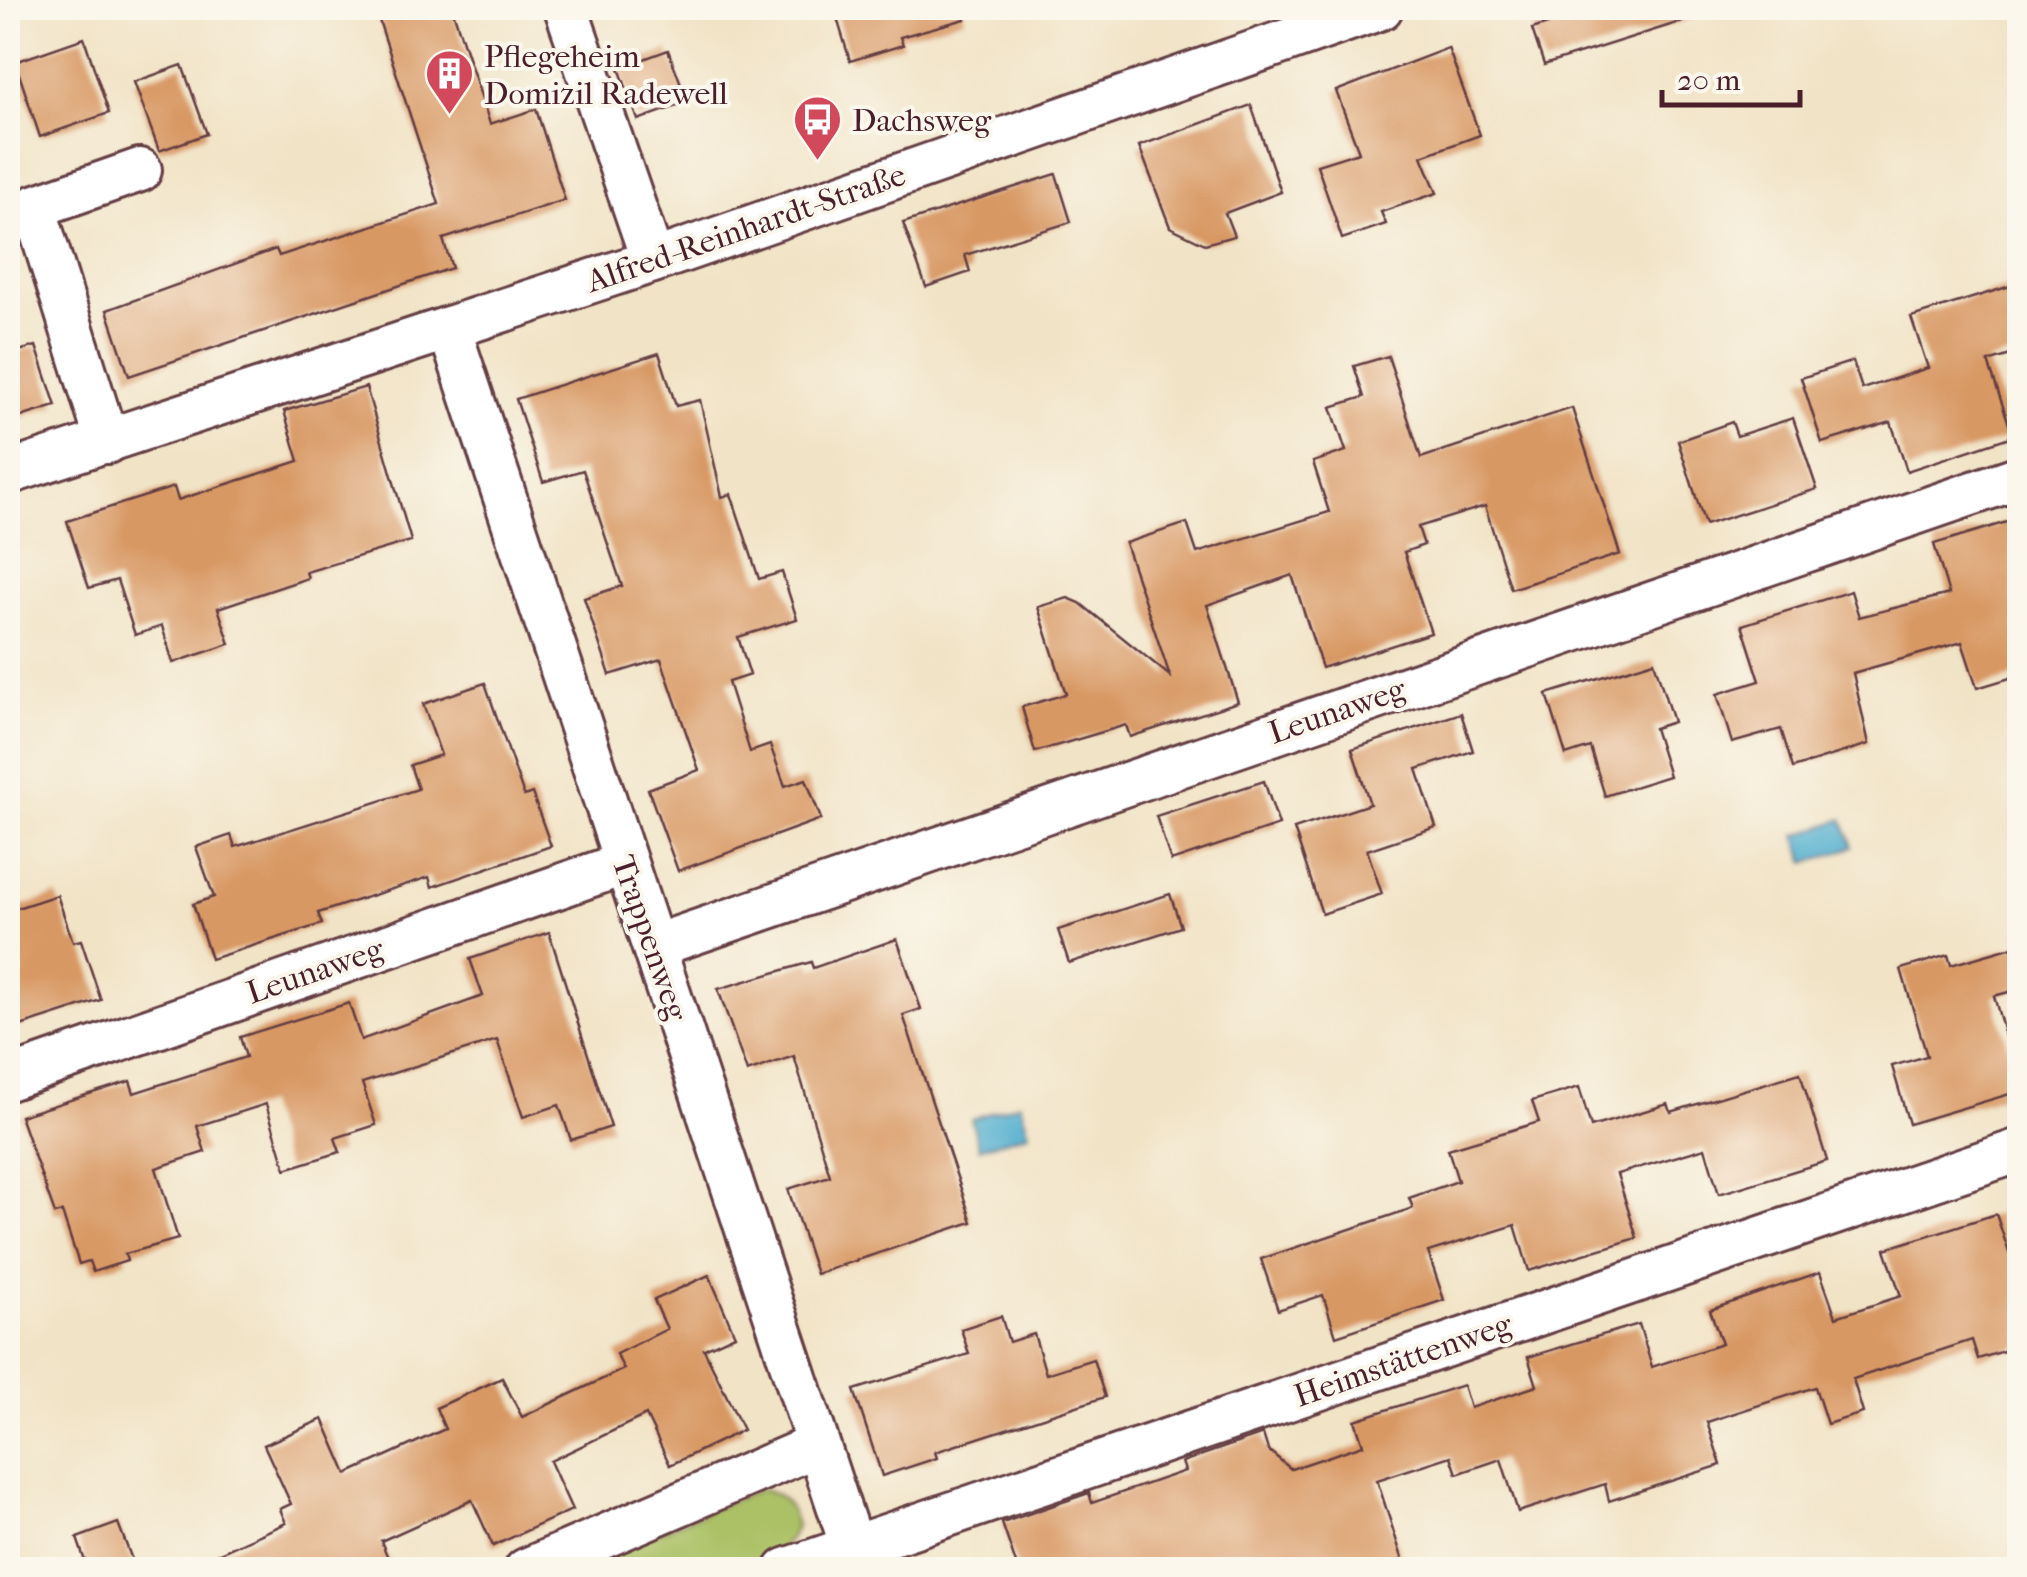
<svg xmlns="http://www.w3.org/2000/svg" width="2027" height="1577" font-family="'IM FELL French Canon',serif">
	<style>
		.green { fill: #acc166; stroke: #7b7048; stroke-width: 2.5 }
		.water { fill: #4fadce; stroke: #4c667c; stroke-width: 2.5 }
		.building { fill: #d89863 }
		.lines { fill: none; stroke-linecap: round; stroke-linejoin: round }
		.minor-casing { stroke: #633c42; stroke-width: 48 }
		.minor { stroke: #fff; stroke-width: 42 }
		.labels { text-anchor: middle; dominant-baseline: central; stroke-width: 8; stroke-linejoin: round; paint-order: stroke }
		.poi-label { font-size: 32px; fill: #4a1f2b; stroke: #fbf7ec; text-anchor: start }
		.street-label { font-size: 32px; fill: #4a1f2b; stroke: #fbf7ec }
	</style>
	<rect width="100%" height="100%" fill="#fbf7ec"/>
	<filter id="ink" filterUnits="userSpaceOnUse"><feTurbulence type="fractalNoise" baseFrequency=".01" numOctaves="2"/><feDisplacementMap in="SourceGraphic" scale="20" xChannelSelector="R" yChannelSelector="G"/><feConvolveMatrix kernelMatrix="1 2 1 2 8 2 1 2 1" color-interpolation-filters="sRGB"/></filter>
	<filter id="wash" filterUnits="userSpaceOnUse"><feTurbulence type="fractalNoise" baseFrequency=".0048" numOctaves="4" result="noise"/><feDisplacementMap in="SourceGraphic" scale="40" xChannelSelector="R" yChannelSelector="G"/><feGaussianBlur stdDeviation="2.25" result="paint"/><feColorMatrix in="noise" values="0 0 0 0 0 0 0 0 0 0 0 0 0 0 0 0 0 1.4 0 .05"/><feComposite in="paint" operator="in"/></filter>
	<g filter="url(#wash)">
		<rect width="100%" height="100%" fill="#f1e3c6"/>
		<path class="green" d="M760,1489c22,3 31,16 36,37 -11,26 -29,35 -55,43l-173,1z"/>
		<g class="water">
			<path d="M1843,819l10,28 -47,16 -10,-27z"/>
			<path d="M1020,1103l9,30 -50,15 -8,-29z"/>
		</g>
		<g id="blocks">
			<g class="building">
				<path d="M375,8h77l38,116 46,-15 29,91 -122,39 9,29 -323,108 -22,-66 169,-61 3,7 160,-52z"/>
				<path d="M834,8h129l2,11 -65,18 3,8 -53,16z"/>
				<path d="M1597,8h101l1,8 -155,49 -12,-36z"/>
				<path d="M84,38l25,75 -69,24 -25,-75z"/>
				<path d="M1448,48l32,87 -58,21 15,37 -56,19 5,12 -44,15 -25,-74 42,-13 -23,-61z"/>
				<path d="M668,50l20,52 -50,18 -19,-52z"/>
				<path d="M182,65l25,69 -48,17 -25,-69z"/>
				<path d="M1251,105l30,87 -56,21 9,23 -29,8 -35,-17 -31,-81z"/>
				<path d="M1056,174l15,48 -106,33 5,17 -44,15 -23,-64z"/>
				<path d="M2020,283v69l-32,10 25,74 -106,35 -16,-49 -69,21 -21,-65 52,-17 9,28 66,-21 -17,-51z"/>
				<path d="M36,346l20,60 -48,15v-67z"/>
				<path d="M659,353l17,53 24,-6 22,97 9,-3 28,85 23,-7 15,47 -59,18 12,38 -22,7 22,70 20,-7 15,41 21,-7 15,40 -143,52 -30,-82 51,-19 -38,-111 -51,16 -26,-77 38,-12 -39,-116 -40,12 -27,-83z"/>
				<path d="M1388,356l33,102 151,-50 48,146 -109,35 -26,-83 -67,21 6,18 -20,7 27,81 -109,35 -30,-93 -85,30 31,97 -108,35 -4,-12 -91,27 -13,-45 44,-13 -28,-87 30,-9 12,5 90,73 -45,-133 62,-20 10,30 132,-41 -16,-50 33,-11 -15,-44 33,-10 -10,-31z"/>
				<path d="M366,387l45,154 -105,31 2,6 -90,30 12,36 -57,19 -11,-37 -27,9 -18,-55 -28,8 -22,-67 107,-34 4,13 121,-39 -15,-50z"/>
				<path d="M1793,418l24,71 -112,36 -27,-84 54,-19 5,14z"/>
				<path d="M2020,518v157l-43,13 -15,-46 -109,31 16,71 -76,24 -12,-39 -49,14 -15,-49 43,-13 -18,-56 109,-34 8,26 90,-23 -15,-50z"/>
				<path d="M1654,661l19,61 -19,6 15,48 -64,20 -15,-49 -24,8 -19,-61z"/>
				<path d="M485,683l39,113 8,-3 19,53 -119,41 -3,-10 -111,36 4,11 -111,35 -18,-55 21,-7 -18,-50 35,-12 4,12 183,-58 -8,-24 31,-10 -18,-51z"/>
				<path d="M1461,713l12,38 -56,18 19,58 -69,23 15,44 -60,20 -28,-85 76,-25 -18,-55z"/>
				<path d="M1264,781l15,44 -108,36 -15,-45z"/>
				<path d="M1170,894l11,33 -112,36 -11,-33z"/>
				<path d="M57,895l16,47 8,-2 20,60 -93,30v-119z"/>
				<path d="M549,932l62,195 -40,13 -12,-35 -36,12 -26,-77 -135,43 14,42 -41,13 5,14 -54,17 -20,-65 -69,22 8,26 -49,16 22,71 -53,15 2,7 -34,11 -4,-11 -10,3 -17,-52 -7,2 -35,-98 110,-35 4,12 112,-36 -6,-20 109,-34 12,37 122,-44 -13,-37z"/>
				<path d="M897,939l24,70 -18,6 69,207 -156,52 -28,-85 42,-13 -36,-120 -47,16 -29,-83 93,-27 2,6z"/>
				<path d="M2020,945v44l-26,7 26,95 -111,33 -17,-58 35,-10 -26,-87 47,-14 3,10z"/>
				<path d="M1800,1073l27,88 -108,33 -14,-46 -88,26 20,64 -108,33 -14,-46 -87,27 16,48 -108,36 -13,-41 -45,15 -17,-51 152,-51 -4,-10 49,-17 -10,-32 91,-27 -7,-21 47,-14 12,40 77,-23 3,8z"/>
				<path d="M1996,1214l24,71v61l-42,13 -6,-19 -119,39 10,34 -36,11 -12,-37 -108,35 14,43 -112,36 -4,-17 -87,28 -17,-53 -44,15 -6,-18 -74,24 29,90h-388l-16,-47 87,-30 3,10 93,-32 -3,-9 81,-28 5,16 23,19 72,-24 -8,-25 108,-35 7,23 67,-22 -9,-29 111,-33 13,43 70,-23 -12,-34 110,-38 16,45 65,-21 -16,-47z"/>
				<path d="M709,1275l26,60 -31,14 39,81 -73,35 -24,-50 -96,46 22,49 -79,36 -21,-46 -91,41 12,29h-211l104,-47 -6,-14 11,-5 -27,-59 59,-26 24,55 98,-45 -9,-21 66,-30 20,39 102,-48 -8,-15 51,-25 -13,-29z"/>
				<path d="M1001,1316l8,26 25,-8 12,40 47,-15 12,38 -170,55 2,6 -55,18 -28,-86 115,-36 -8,-25z"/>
				<path d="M118,1523l18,47h-48l-11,-32z"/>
			</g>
		</g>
	</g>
	<g filter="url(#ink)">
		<use href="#blocks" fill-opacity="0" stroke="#633c42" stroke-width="2.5"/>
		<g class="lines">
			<defs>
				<g id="minor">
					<path d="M566,8l87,253"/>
					<path d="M449,328l403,1219"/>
					<path d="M107,442l-73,-235 106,-37"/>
					<path d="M8,473l645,-212 728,-253"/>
					<path d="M655,946l1365,-469"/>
					<path d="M8,1079l615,-215"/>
					<path d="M526,1570l291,-125"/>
					<path d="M786,1570l1234,-420"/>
				</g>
			</defs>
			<use href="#minor" class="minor-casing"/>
			<use href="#minor" class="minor"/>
		</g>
	</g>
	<defs>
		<symbol id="building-pin" viewBox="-11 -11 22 30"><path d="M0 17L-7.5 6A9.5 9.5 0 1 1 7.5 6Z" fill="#d1495b" stroke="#fbf7ec"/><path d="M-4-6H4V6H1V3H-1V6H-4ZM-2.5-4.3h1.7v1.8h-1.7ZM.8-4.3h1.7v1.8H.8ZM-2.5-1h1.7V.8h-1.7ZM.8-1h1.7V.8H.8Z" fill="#fff"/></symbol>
		<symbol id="bus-pin" viewBox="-11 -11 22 30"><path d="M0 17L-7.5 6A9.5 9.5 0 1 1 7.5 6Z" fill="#d1495b" stroke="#fbf7ec"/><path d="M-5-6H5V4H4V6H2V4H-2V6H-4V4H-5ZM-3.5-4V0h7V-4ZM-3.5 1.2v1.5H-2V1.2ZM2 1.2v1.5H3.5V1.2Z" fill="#fff"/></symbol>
	</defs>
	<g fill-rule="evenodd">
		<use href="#building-pin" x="422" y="46" width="55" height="75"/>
		<use href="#bus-pin" x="790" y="92" width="55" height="75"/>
	</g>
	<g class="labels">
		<g class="poi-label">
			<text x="484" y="56">Pflegeheim<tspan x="484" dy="37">Domizil Radewell</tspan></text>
			<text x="852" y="120">Dachsweg</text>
		</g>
		<g class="street-label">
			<text transform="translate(746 228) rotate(-19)">Alfred-Reinhardt-Straße</text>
			<text transform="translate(1337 711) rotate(-19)">Leunaweg</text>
			<text transform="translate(650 938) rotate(71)">Trappenweg</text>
			<text transform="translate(315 971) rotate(-19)">Leunaweg</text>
			<text transform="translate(1403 1360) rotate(-19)">Heimstättenweg</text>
		</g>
	</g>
	<rect width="2027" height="1577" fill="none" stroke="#fbf7ec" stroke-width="40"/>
	<path d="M1662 90v15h138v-15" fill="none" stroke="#4a1f2b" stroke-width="5"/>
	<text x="1677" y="90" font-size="30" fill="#4a1f2b" stroke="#fbf7ec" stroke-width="8" paint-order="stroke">20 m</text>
</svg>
